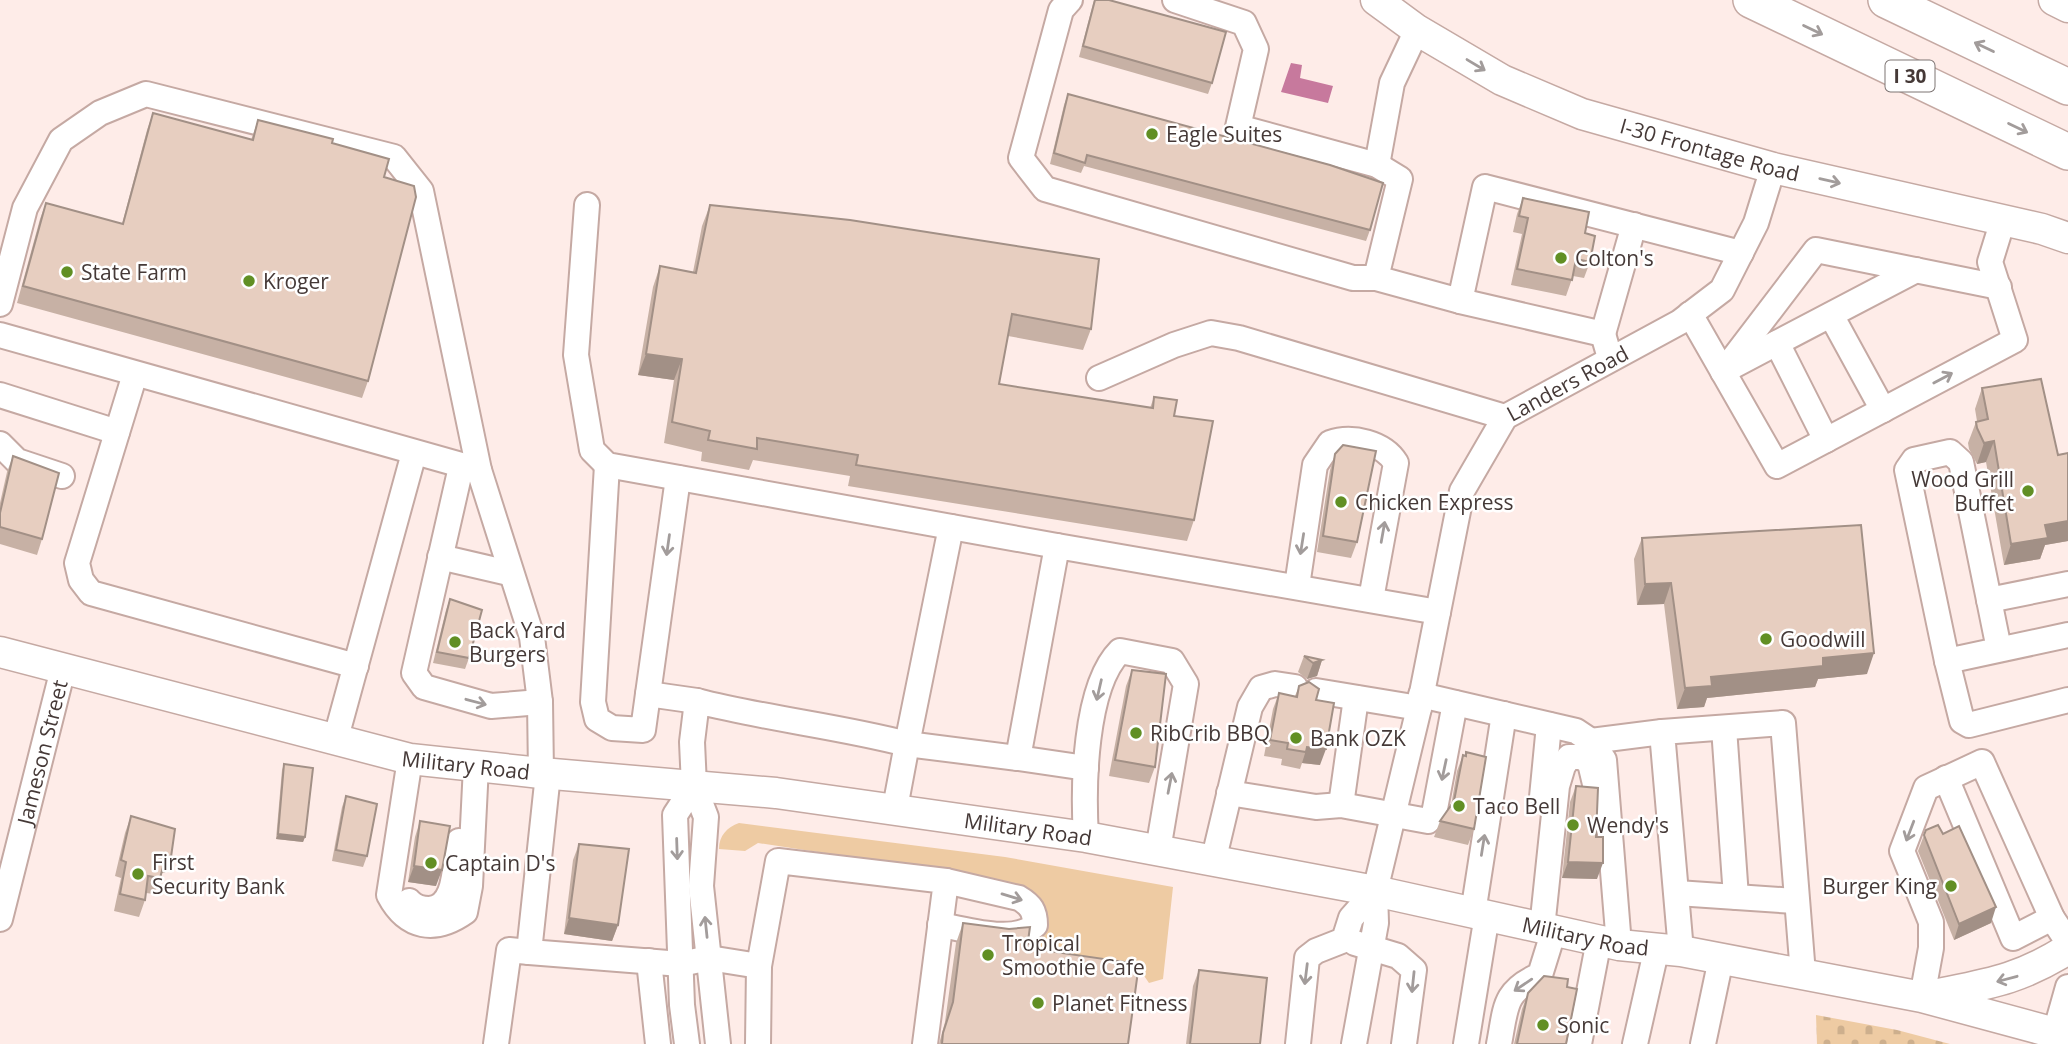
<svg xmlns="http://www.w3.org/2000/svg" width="2068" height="1044" font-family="'Open Sans',sans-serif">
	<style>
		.green { fill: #eecba3 }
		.cemetery { fill: url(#cemetery-stones) }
		.water { fill: #c7799d }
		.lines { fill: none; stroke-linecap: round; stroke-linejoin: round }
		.minor-casing { stroke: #c5a9a3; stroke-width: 28 }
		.major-casing { stroke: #c5a9a3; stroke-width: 33 }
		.highway-casing { stroke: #c5a9a3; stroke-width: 38 }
		.minor { stroke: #fff; stroke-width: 24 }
		.major { stroke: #fff; stroke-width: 30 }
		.highway { stroke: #fff; stroke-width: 35 }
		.wall { fill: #c7b1a5 }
		.shaded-wall { fill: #a29086 }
		.building { fill: #e7cec0; stroke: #a29086; stroke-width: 2 }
		.oneway { stroke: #a29c9b }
		.poi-dot { fill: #618f24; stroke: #fff; stroke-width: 2.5 }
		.labels { text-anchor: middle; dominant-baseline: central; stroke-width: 5; stroke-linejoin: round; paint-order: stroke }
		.shield { fill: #fff; stroke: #7d7473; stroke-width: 2 }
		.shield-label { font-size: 19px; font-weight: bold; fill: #453937 }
		.poi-label { font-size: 21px; fill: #453937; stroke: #fff; text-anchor: start }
		.street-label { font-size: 21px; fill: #453937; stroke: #fff }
	</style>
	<defs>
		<pattern id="cemetery-stones" width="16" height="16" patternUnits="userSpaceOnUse" patternTransform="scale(1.75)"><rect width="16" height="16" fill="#eecba3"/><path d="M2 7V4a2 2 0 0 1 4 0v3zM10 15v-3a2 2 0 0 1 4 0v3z" fill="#cdaf8d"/></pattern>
	</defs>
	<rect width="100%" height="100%" fill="#feece8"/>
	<path class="green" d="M739,823l266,34 168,30 -10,92 -14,4 -9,-13 -112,-14 18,-35 -130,-54 -158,-24 -13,8 -26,-2c0,-13 8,-22 20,-26z"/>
	<path class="cemetery" d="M1816,1015l81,15 53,14h-133z"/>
	<path class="water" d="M1291,63l11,2 -2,13 33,8 -5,17 -47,-11z"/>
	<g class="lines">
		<defs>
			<g id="minor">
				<path d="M1070,0l-9,10 -40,148 24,31 308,89h23"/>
				<path d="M1175,0l69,23 12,26 -18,78 139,38 23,14 -24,99 84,23 25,-114 256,66"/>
				<path d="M1377,165l15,-82 25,-53"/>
				<path d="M587,205l-11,150 16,95 15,15 450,81"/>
				<path d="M1460,301l143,33 7,24"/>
				<path d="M0,304l25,-96 36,-68 39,-27 46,-19 248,63 27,34 58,279 53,167 8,65 1,71"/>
				<path d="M1690,314l87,152 238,-126 -25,-78 13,-42"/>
				<path d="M1831,315l52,95"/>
				<path d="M1603,334l31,-109"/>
				<path d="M0,335l479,135"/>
				<path d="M1777,343l49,97"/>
				<path d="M1729,368l187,-98"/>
				<path d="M1723,372l93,-122 183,37"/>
				<path d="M135,374l-58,189 4,17 10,13 265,73"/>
				<path d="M1099,378l75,-33 37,-12 28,5 266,79"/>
				<path d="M0,395l117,37"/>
				<path d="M0,444l17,17 45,15"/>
				<path d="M607,465l-14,237 4,17 15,9 31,2 35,-252"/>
				<path d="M461,467l-47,206 10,14 67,19 49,-4"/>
				<path d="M951,527l-44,217 111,14 39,-212 381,66"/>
				<path d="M440,557l69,16"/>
				<path d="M1297,586l18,-121 15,-22c22,-8 54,0 66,20l-25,136"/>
				<path d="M1989,600l79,-16"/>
				<path d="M1999,649l-38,-187 -11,-10 -36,8 -7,10 40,191 121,-26"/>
				<path d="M1947,661l15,60 7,4 99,-25"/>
				<path d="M1316,691l103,17"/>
				<path d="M648,694l49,7"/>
				<path d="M1421,695l155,36 15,10 13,19 15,185"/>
				<path d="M1724,728l12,169"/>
				<path d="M335,741l79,-288"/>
				<path d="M1591,741l71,-9"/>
				<path d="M1018,758l68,10"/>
				<path d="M410,759l-21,136c18,34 46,38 76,17l5,-26 6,-120"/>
				<path d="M548,774l-19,178 152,12 28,-6 50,8 19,-105 168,20 -21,163"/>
				<path d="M1946,778l67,160 39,-20"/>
				<path d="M1229,793l87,14 25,-2 87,16 6,-7 21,-111"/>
				<path d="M1542,797l7,-72"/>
				<path d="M1341,805l15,-107"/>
				<path d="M1086,837c-3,-49 -2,-150 34,-186l52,10 14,23 -28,166"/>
				<path d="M1213,862l37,-155 11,-19 14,-4 20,3"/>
				<path d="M1677,893l118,8"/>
				<path d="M409,901c5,6 12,8 20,8 29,-1 25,-48 30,-68"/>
				<path d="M1473,913l31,-199"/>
				<path id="s1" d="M0,919l63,-250"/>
				<path d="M940,925c26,4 74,20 95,0 0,-14 -4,-20 -16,-27l-73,-17"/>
				<path d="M1542,928l15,-142 6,-20 6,-9h13l8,6 5,21"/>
				<path d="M1355,943l43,13 16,14 -10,74"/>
				<path d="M1681,951l-19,-219 121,-9 20,251"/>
				<path d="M649,961l9,83"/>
				<path d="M1922,997l9,-49v-26l-29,-71 24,-63 56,-26 70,156 16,24"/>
				<path d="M2055,1033l13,-46"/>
				<path d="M496,1044l13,-94 20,2"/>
				<path d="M687,1044l-5,-39 -7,-190 19,-29"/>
				<path d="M718,1044l-17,-158 5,-69 -12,-31 -2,-44 5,-41c70,18 141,25 210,43l-12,64"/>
				<path d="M758,1044l1,-78"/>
				<path d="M1298,1044l9,-86 9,-7 28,-11 7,-22 24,-27"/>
				<path id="s2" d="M1354,1044l22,-121 -1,-32 44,-183 43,-217 43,-74 175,-95 42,-32 34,-67 17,-55"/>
				<path d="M1466,1044l21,-129"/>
				<path d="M1499,1044c7,-36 4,-53 41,-69l14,-45"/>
				<path d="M1579,1044l20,-104"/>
				<path d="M1635,1044l22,-97"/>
				<path d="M1703,1044l18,-85"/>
			</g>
			<g id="major">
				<path id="s3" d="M1376,0l41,30 85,50 80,34 191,54 269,61 26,9"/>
				<path d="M2054,0l14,7"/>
				<path id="s4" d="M0,652l410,107 131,14 235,20 310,44 289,54 244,54 62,6 241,46 133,36 13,7"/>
				<path d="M1929,996c57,-12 88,-15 139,-47"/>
			</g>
			<g id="highway">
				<path d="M1751,0l317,152"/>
				<path d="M1886,0l182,87"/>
			</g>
		</defs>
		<use href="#minor" class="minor-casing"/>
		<use href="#major" class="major-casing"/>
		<use href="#highway" class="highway-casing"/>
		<use href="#minor" class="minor"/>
		<use href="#major" class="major"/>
		<use href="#highway" class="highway"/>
	</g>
	<g class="wall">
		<path d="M1094,0l118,83 -4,11 -129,-37z"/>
		<path d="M1068,94l302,136 -4,11 -282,-75 -3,7 -31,-9 14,-59z"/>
		<path d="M153,113l98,27 7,-20 74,23 52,34 -16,204 -6,17 -345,-95 23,-84 6,-16 76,21 25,-94z"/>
		<path d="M1523,198l62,35 5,29 -6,16 -11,-2 -7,20 -55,-11 11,-51 -9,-2 4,-18z"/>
		<path d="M710,205l381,124 -8,21 -75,-14 -9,48 151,24 4,-11 20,19 20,104 -7,21 -339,-55 2,-10 -97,-16 -4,10 -48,-9 1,-9 -38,-9 10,-63 -36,-5 15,-88 7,-21 33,6 9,-46z"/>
		<path d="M1982,388l86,153 -23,4 -5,14 -36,6 -18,-103 -9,2 -8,-15 -1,-6 8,-21 1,-1 -2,-12z"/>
		<path d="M1335,454l22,88 -6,16 -34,-6 13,-82z"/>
		<path d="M13,456l29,83 -5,16 -37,-11v-41l7,-31z"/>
		<path d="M1642,538l225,136 -49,5 -3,8 -108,11 -3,9 -27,2 -13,-105 -27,1 -3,-46z"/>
		<path d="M450,599l19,59 -4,11 -32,-6 13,-53z"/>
		<path d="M1304,656l18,4 -5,16 -10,3 -9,-7z"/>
		<path d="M1132,670l23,97 -6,16 -40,-7 17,-90z"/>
		<path d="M1299,686l17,14 4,65 -18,-2 -2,6 -19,-4 1,-6 -18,-3 9,-47 6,-16 16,3z"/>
		<path d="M1466,752l8,77 -6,16 -34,-8 6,-16 11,-15 6,-35 6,-16 2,1z"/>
		<path d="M284,764l21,73 -2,5 -27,-3 6,-69z"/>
		<path d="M1576,786l20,51 1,42 -35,-1 8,-76z"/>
		<path d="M346,796l21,60 -4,11 -31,-6 10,-54z"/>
		<path d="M131,816l40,41 -6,16h-3l-8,21 -8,-1 -1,7 -6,17 -25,-6 7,-33 -6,-2 10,-43z"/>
		<path d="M420,821l16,65 -28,-4 7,-45z"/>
		<path d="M1926,830l65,93 -37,17 -36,-89z"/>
		<path d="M579,844l39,81 -6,16 -48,-7 9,-74z"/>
		<path d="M963,923l64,25 101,96h-189l6,-22 11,-79z"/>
		<path d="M1199,970l61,74h-74l7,-58z"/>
		<path d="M1528,993l38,51h-52l8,-35z"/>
	</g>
	<g class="shaded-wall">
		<path d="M646,354l36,5 -8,21 -36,-5z"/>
		<path d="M1994,441l-8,21 -9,2 7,-21z"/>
		<path d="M2068,521v20l-23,4 -5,14 -36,6 7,-21 34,-19z"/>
		<path d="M1671,583l-7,21 -27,1 8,-21z"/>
		<path d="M1874,653l-7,21 -49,5 -3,8 -108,11 -3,9 -27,2 8,-21 26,-11 112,-19z"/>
		<path d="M1322,660l-5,16 -10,3 6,-16z"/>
		<path d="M1307,747l19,2 -6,16 -18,-2z"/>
		<path d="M278,834l27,3 -2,5 -27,-3z"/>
		<path d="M1568,862l35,1 -6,16 -35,-1z"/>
		<path d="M414,866l28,4 -6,16 -28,-4z"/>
		<path d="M1996,907l-5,16 -37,17 5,-16z"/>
		<path d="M569,918l49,7 -6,16 -48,-7z"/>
	</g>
	<g class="building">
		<path d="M1095,0h14l117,32 -14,51 -129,-37z"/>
		<path d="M1068,94l262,71 53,18 -13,47 -283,-75 -2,8 -31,-10z"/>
		<path d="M153,113l100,27 5,-20 75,19 -1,4 57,16 -5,18 30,9 2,11 -48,184 -345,-95 23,-83 77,21z"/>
		<path d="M1523,198l66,14 -4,21 10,3 -5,26 -14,-3 -4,21 -55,-11 11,-51 -9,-2z"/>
		<path d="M710,205l140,15 249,39 -8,70 -79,-15 -13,70 154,24 1,-11 23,3 -3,16 39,5 -19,99 -338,-55 2,-10 -101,-17v11l-49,-9 2,-9 -38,-9 10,-63 -36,-5 14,-88 36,7z"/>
		<path d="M2041,379l17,76 10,-2v68l-23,4 3,13 -37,6 -17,-103 -10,2 -7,-15 -1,-6 12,-3 -6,-31z"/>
		<path d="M1343,445l33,6 -19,91 -34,-6 12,-82z"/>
		<path d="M13,456l46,17 -17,66 -42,-12v-14z"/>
		<path d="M1861,525l13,128 -51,5v8l-112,11 1,9 -27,2 -14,-105 -26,1 -3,-46z"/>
		<path d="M450,599l32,11 -13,48 -32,-6z"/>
		<path d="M1304,656l18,4 -9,3z"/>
		<path d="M1132,670l34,4 -11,93 -40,-7z"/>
		<path d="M1309,682l10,7 -3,11 18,3 -8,46 -19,-2 -1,5 -19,-3 1,-6 -18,-3 9,-47 18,4 2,-11z"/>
		<path d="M1466,752l20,5 -12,72 -34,-8 14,-20 9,-46 3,1z"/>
		<path d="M284,764l29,4 -8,69 -27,-3z"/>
		<path d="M1576,786l22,2 -2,49h7v26l-35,-1z"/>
		<path d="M346,796l31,8 -10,52 -31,-6z"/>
		<path d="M131,816l44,13 -4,28 -5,-1 -6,22 -12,-2 -3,24 -25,-6 6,-32 -5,-2z"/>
		<path d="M420,821l30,5 -8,44 -28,-4z"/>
		<path d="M1938,825l5,9 16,-8 37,81 -37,17 -35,-89 2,-5z"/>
		<path d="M579,844l50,5 -11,76 -49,-7z"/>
		<path d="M963,923l46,6 21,-2 -3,21 112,16 -11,80h-186l1,-11 10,-31z"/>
		<path d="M1199,970l68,8 -7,66h-70z"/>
		<path d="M1544,976l24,3 -1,8 10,2 -11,55h-49l11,-51z"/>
	</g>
	<defs><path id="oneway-shaft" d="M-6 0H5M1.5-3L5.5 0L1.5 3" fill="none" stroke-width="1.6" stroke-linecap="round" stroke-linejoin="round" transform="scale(1.75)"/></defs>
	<g class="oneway">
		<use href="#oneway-shaft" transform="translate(1813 30) rotate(26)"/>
		<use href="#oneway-shaft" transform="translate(1984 47) rotate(-154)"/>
		<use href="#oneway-shaft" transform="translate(1476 65) rotate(31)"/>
		<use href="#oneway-shaft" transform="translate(2018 128) rotate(26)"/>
		<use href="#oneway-shaft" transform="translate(1830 181) rotate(13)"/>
		<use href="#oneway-shaft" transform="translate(1943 378) rotate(-28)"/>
		<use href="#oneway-shaft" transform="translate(1383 532) rotate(-80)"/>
		<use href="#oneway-shaft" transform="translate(1302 544) rotate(99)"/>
		<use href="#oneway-shaft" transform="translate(668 545) rotate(98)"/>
		<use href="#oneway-shaft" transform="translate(1099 690) rotate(103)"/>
		<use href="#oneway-shaft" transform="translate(476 702) rotate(15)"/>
		<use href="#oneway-shaft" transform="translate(1444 770) rotate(102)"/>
		<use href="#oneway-shaft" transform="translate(1170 783) rotate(-79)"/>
		<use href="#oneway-shaft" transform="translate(1910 831) rotate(111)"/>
		<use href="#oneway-shaft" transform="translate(1483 845) rotate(-81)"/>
		<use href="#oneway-shaft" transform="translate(677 849) rotate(88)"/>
		<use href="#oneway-shaft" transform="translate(1012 897) rotate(17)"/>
		<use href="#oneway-shaft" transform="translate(706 927) rotate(-96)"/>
		<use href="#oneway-shaft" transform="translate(1306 974) rotate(97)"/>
		<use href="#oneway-shaft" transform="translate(2007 979) rotate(165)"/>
		<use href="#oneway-shaft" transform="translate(1413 982) rotate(96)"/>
		<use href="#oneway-shaft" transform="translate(1523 985) rotate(146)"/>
	</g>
	<g class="poi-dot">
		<circle cx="1152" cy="134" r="7"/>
		<circle cx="1561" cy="258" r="7"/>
		<circle cx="67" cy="272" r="7"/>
		<circle cx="249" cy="281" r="7"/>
		<circle cx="2028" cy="491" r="7"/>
		<circle cx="1341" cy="502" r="7"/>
		<circle cx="1766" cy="639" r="7"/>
		<circle cx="455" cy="642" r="7"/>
		<circle cx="1136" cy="733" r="7"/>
		<circle cx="1296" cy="738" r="7"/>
		<circle cx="1459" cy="806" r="7"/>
		<circle cx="1573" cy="825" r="7"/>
		<circle cx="431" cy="863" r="7"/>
		<circle cx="138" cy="874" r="7"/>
		<circle cx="1951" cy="886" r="7"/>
		<circle cx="988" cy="955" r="7"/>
		<circle cx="1038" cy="1003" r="7"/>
		<circle cx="1543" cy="1025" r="7"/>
	</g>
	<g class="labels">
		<rect class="shield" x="1885.5" y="60.5" width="49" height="31" rx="5"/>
		<g class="shield-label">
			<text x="1910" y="76">I 30</text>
		</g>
		<g class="poi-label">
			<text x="1166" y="134">Eagle Suites</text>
			<text x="1575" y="258">Colton's</text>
			<text x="81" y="272">State Farm</text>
			<text x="263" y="281">Kroger</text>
			<text x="2014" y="479" text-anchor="end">Wood Grill<tspan x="2014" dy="24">Buffet</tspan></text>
			<text x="1355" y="502">Chicken Express</text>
			<text x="469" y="630">Back Yard<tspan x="469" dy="24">Burgers</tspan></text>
			<text x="1780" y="639">Goodwill</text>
			<text x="1150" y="733">RibCrib BBQ</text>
			<text x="1310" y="738">Bank OZK</text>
			<text x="1473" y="806">Taco Bell</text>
			<text x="1587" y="825">Wendy's</text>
			<text x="152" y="862">First<tspan x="152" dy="24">Security Bank</tspan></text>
			<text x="445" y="863">Captain D's</text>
			<text x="1937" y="886" text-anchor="end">Burger King</text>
			<text x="1002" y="943">Tropical<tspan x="1002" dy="24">Smoothie Cafe</tspan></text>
			<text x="1052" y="1003">Planet Fitness</text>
			<text x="1557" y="1025">Sonic</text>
		</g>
		<g class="street-label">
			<text stroke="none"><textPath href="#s3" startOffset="369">I-30 Frontage Road</textPath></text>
			<text stroke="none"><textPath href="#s2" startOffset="721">Landers Road</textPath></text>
			<text stroke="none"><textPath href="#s1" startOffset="172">Jameson Street</textPath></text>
			<text stroke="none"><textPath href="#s4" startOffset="480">Military Road</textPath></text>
			<text stroke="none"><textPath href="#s4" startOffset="1046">Military Road</textPath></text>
			<text stroke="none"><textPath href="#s4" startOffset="1614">Military Road</textPath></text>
		</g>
	</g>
</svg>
